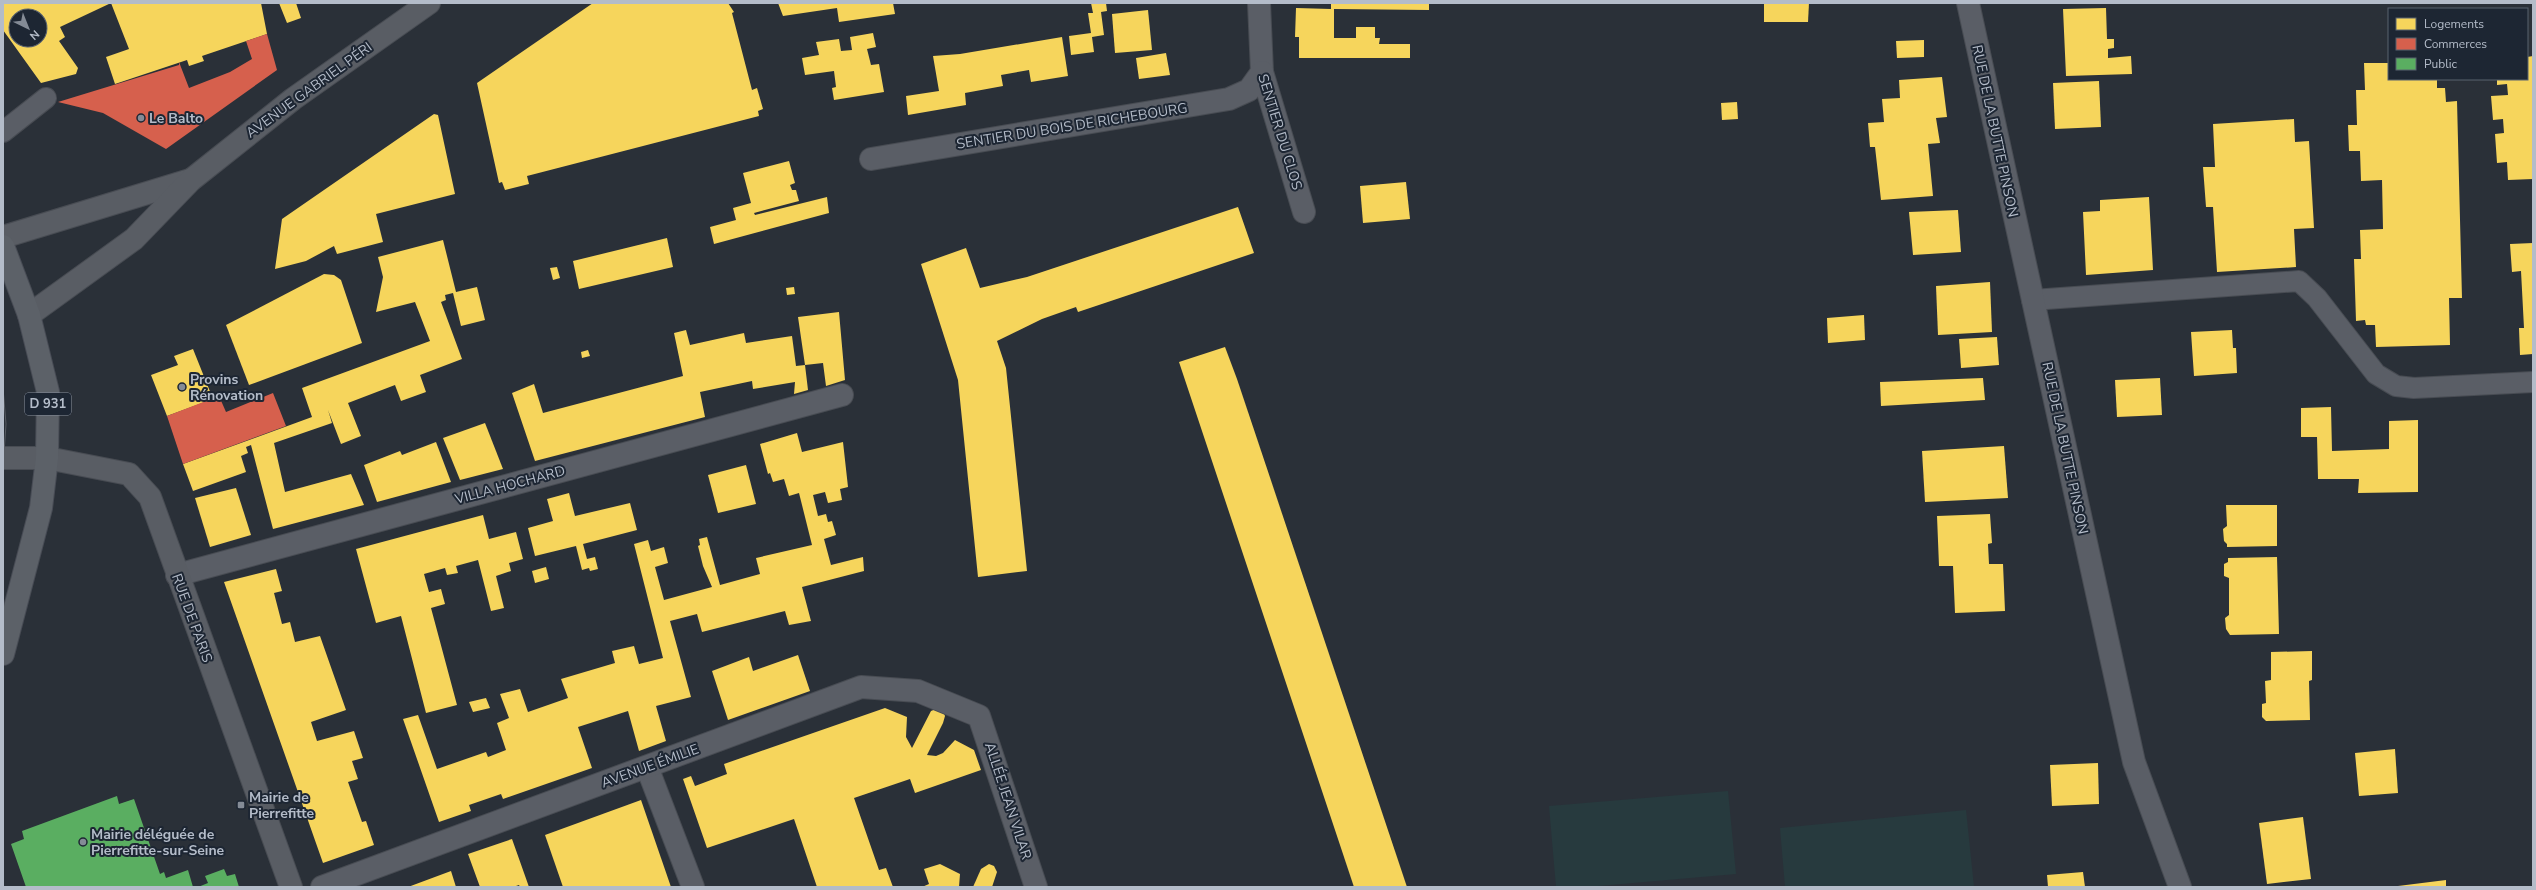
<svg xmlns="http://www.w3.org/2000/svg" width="2536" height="890" font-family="'Nunito Sans',sans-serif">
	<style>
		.green { fill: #273a3e }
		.homes { fill: #f6d55c; fill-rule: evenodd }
		.shops { fill: #d6604d }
		.public { fill: #5aae61 }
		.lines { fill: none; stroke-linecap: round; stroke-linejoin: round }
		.lane-casing { stroke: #484c53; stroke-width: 22 }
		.street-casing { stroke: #484c53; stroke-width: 24 }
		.secondary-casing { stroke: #484c53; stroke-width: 24 }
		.primary-casing { stroke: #484c55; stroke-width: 24 }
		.lane { stroke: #5a5e66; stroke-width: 20 }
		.street { stroke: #5a5e66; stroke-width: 22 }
		.secondary { stroke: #595d64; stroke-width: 22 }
		.primary { stroke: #5c6168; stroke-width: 22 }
		.tram { stroke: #595d64; stroke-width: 1 }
		.poi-dot { fill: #848b96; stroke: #1d2633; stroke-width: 1.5 }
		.labels { text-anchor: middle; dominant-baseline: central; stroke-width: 4; stroke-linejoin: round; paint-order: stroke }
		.shield { fill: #1d2633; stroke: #878f9c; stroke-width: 1 }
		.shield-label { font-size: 13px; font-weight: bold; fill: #b4bcc9 }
		.street-label { font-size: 14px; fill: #b4bcc9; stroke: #1d2633 }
		.poi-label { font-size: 14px; font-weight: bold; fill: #b4bcc9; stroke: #1d2633; text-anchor: start }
	</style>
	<rect width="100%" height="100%" fill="#2a3038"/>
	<g class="green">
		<path d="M1728,791l8,83 -149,13h-31l-7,-81z"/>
		<path d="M1966,810l8,77h-189l-5,-59z"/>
	</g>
	<g class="homes">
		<path d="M3,3h258l6,31 -65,22 2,5 -15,5 -2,-6 -72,24 -9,-27 23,-8 -18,-46 -51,24 5,10 -6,4 19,27 -2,6 -35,9 -38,-53zM16,16h24v24h-24z"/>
		<path d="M279,3h17l5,15 -14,5z"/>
		<path d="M593,3h135l6,9 -2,1 20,77 5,-2 6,21 -5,2 1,5 -232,60 2,8 -24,6 -3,-8 -3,1 -22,-100z"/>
		<path d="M778,3h115l2,11 -56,8 -2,-14 -54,8z"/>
		<path d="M1091,3h15l1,8 -6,1 3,23 -12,2 2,15 -23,3 -2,-19 22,-3 -3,-20h5z"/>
		<path d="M1331,3h98v7l-95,-1v29h22v-11h19v11h5l-1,6h31v14h-111v-21h-4l1,-29 35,1z"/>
		<path d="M1764,3h45l-1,19h-44z"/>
		<path d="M2106,8l1,31h7v9l-6,1v9l23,-2 1,18 -66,2 -3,-67z"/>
		<path d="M1148,10l4,40 -37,3 -3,-39z"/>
		<path d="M873,33l3,14 -9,2 4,16 8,-1 5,28 -50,8 -2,-12 4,-1 -2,-16 -29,4 -3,-17 17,-3 -3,-13 23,-3 2,12 11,-1 -2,-13z"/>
		<path d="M1062,37l6,39 -37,6 -2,-12 -28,5 2,11 -38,7 1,12 -58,10 -2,-19 33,-5 -6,-35 27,-2z"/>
		<path d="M1924,40v17l-27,1 -1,-17z"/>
		<path d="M1166,53l4,22 -31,4 -3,-21z"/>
		<path d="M2533,56v123l-25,1 -1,-18 -10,1 -2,-29 9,-1 -1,-14 -10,1 -2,-24 17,-1 -1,-11 -10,1v-6h30v-22z"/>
		<path d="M2364,63h25v16h48v9h8l1,14 11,-1 5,197h-13l1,47 -74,2 -1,-22h-9l-1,-5 -9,1 -2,-62h7l-1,-29 23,-1 -1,-49 -21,1 -1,-30h-11l-1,-26h9l-1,-35h9z"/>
		<path d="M1942,77l5,40 -11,1 4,25 -12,1 5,52 -52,4 -6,-53h-5l-2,-24 16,-1 -2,-23 18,-1 -1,-18z"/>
		<path d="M2099,81l2,46 -46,2 -2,-46z"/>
		<path d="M1737,102l1,17 -16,1 -1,-17z"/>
		<path d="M434,114l4,1 17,79 -79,20 7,28 -46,12 -3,-8 -28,15 -31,8 7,-50z"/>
		<path d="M2294,119l1,23 14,-1 5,87 -20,1 2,38 -79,5 -4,-65h-7l-3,-40h12l-2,-43z"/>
		<path d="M789,161l6,22 -5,2 2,5h4l3,11 -45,12 1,2 72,-18 2,16 -115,31 -4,-17 26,-7 -3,-12 18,-5 -8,-30z"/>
		<path d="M1406,182l4,37 -47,4 -3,-37z"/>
		<path d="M2149,197l4,73 -67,5 -3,-63 17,-1v-11z"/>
		<path d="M1238,207l16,46 -176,59 -2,-5 -34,12 -45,22 9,27 21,203 -49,6 -20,-197 -37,-116 45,-16 14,40 47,-11z"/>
		<path d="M1958,210l3,42 -48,3 -4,-43z"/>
		<path d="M667,238l6,29 -94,22 -6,-28z"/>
		<path d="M443,240l13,52 21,-5 8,33 -24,6 -8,-33 -8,2 1,5 -5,2 21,57 -42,16 6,17 -25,9 -6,-16 -47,18 13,33 -20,8 -13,-34 4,13 -58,20 11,49 66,-18 13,31 -91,24 -22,-84 -5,2 2,6 -7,3 5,16 -53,19 -10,-27 129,-47 -10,-29 128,-47 -15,-39 -39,10 7,-35 -5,-20z"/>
		<path d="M2533,243v111l-13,1 -1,-27h5l-3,-57 -9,1 -2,-28z"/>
		<path d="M557,267l3,11 -7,2 -3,-12z"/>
		<path d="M324,274l10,1 7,5 21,63 -113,42 -23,-60z"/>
		<path d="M1990,282l2,50 -54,3 -2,-49z"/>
		<path d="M794,287l1,7 -8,1 -1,-7z"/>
		<path d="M839,312l6,68 -19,6 -3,-23 -18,2 -7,-48z"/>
		<path d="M1864,315l1,25 -37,3 -1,-25z"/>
		<path d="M686,330l4,15 54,-12 2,10 46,-7 4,30 9,-1 3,25 -14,4 1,-12 -42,7 -1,-8 -52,11 5,25 -170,44 -23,-68 22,-9 9,29 140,-37 -9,-43z"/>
		<path d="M2232,330l1,18h3l1,25 -43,3 -3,-44z"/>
		<path d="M1997,337l2,28 -38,3 -2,-29z"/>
		<path d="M1225,347l12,32 170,508h-53l-175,-525z"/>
		<path d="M193,349l20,50 -46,17 -16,-41 27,-10 -4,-9z"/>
		<path d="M588,350l2,6 -8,2 -1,-6z"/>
		<path d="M1983,378l2,22 -104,6 -1,-24z"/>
		<path d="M2160,378l2,37 -45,2 -2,-37z"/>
		<path d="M2331,407l1,44 57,-2v-28l29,-1v72l-60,1 1,-14h-41l-1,-42h-16v-29z"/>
		<path d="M485,423l18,46 -43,11 -17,-42z"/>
		<path d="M797,433l5,19 41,-10 5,45 -8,2 2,11 -14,3 -3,-11 -12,3 5,21 8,-2 2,8 4,-1 4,14 -12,4 7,26 32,-8 1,14 -62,16 9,34 -22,4 -4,-14 -83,21 -5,-18 -27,7 21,76 -35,9 10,35 -27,10 -11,-40 -50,16 14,41 -89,31 -2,-5 -32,11 2,6 -32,11 -36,-103 15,-4 19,54 49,-17 2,5 18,-7 -9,-27 12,-5 -9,-24 20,-5 8,23 40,-14 -7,-19 54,-16 -3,-12 22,-5 5,18 24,-6 -29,-114 14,-4 3,11 13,-4 4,16 -13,4 9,33 48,-13 -9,-21 -5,-20 2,-1 -1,-6 8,-2 13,48 40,-11 -4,-16 56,-13 -13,-52 -10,3 -5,-17 -11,3 -3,-9 -2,1 -8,-30z"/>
		<path d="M436,442l15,40 -74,20 -13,-37 36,-14 2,4z"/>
		<path d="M2004,446l4,52 -83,4 -3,-51z"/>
		<path d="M746,465l10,39 -38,9 -10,-38z"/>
		<path d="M236,488l15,47 -41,12 -15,-49z"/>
		<path d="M569,493l6,23 55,-13 7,27 -54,14 4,15 8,-2 3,12 -8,2 -1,-3 -7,2 -6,-24 -41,10 -7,-28 25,-7 -6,-22z"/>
		<path d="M2226,505h51v41l-50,1v-3l-3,-3 -1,-12 4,-3z"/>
		<path d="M1990,514l2,29 -4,1 1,20h14l2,47 -50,2 -2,-47h-14l-2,-50z"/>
		<path d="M483,515l6,24 27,-7 7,27 -14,4 2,8 -15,5 8,32 -13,3 -13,-51 -22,6 2,7 -11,2 -2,-7 -21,6 5,18 12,-3 4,15 -14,4 26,97 -31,8 -25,-97 -25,7 -20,-74z"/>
		<path d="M2277,557l2,77 -49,1 -4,-6 -1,-11 4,-3v-37l-5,-2v-12l4,-2v-4z"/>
		<path d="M546,567l3,12 -14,4 -3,-12z"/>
		<path d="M276,569l6,22 -8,2 8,31 8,-2 5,20 25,-6 26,74 -35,12 6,19 37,-10 9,27 -11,3 6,18 -10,3 14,40 4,-1 8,24 -51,18 -99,-281z"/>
		<path d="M2312,651v29l-3,1 1,39 -44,1 -4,-4v-13l4,-1 -1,-22 6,-1v-28z"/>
		<path d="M798,655l12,36 -82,29 -16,-49 37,-14 4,14z"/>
		<path d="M486,698l4,10 -17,4 -4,-10z"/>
		<path d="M885,708l22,9 -1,20 6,11 19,-37 5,-2 7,2 2,5 -2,7 -16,32 9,1 7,-3 12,-13 19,10 7,20 -66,23 -5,-14 -56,19 25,72 7,-2 7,19h-76l-23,-68 -87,29 -24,-69 8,-3 4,10 32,-12 -3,-10z"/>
		<path d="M2395,749l3,44 -39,3 -4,-43z"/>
		<path d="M2098,763l1,41 -47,2 -2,-41z"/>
		<path d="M641,800l30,87h-108l-18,-52z"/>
		<path d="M2303,817l8,62 -44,5 -8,-61z"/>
		<path d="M512,839l17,48h-9l-1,-2 -6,2h-33l-12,-33z"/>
		<path d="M940,864l20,10 -1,13h-37l7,-3 -5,-15z"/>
		<path d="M989,864l5,2 3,6 -5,15h-19l8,-18z"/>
		<path d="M451,871l5,16h-48z"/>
		<path d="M2083,872l2,15h-37l-1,-12z"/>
		<path d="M2446,880v7h-48v-1z"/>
	</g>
	<g class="shops">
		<path d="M267,34l10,36 -111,79 -63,-36 -45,-11 121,-37v-3l10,26 41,-16 22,-13 -6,-18z"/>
		<path d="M273,393l13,33 -103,38 -16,-48 52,-20 7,16z"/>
	</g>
	<g class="public">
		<path d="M117,796l2,8 15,-5 26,75 4,-2 2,6 22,-8 5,17h-167l-15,-43 13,-5 -2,-8z"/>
		<path d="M224,869l3,7 8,-2 4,13h-41l10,-4 -3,-7z"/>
	</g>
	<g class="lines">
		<defs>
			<g id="lane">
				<path d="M3,132l43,-34"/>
				<path d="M2032,300l267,-19 18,17 59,76 20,12 18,2 119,-6"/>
			</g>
			<g id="street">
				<path d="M1259,3l3,69 42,140"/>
				<path d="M1968,3l166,759 46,125"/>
				<path d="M871,159l358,-60 20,-9 13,-18"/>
				<path d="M177,575l665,-180"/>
				<path d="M647,767l46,120"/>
				<path d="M322,887l539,-200 57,4 61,25 57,171"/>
			</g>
			<g id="secondary">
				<path d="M3,237l187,-57"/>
				<path d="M29,315l105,-76 57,-59 102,-81 136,-96"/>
				<path d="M3,458h44l82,16 21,23 141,390"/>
			</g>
			<path id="primary" d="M3,246l26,69 19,77 -1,66 -6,50 -38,146"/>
		</defs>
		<use href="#lane" class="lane-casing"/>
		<use href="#street" class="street-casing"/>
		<use href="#secondary" class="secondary-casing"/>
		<use href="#primary" class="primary-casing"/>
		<use href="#lane" class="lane"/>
		<use href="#street" class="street"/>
		<use href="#secondary" class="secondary"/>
		<use href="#primary" class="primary"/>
		<path class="tram" d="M3,388l3,36 -3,44"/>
	</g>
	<g class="poi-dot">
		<circle cx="141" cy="118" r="4"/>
		<circle cx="182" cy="387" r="4"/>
		<rect x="237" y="801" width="8" height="8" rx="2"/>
		<circle cx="83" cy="842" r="4"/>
	</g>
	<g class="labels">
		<rect class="shield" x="25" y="393" width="46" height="22" rx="3"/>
		<g class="shield-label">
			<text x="48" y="404">D 931</text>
		</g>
		<g class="street-label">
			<text transform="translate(309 90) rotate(-36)">AVENUE GABRIEL PÉRI</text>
			<text transform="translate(1072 126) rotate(-9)">SENTIER DU BOIS DE RICHEBOURG</text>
			<text transform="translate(1995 131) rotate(78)">RUE DE LA BUTTE PINSON</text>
			<text transform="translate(1280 132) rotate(73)">SENTIER DU CLOS</text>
			<text transform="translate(2065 448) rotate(78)">RUE DE LA BUTTE PINSON</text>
			<text transform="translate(510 485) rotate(-15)">VILLA HOCHARD</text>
			<text transform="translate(192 618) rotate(70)">RUE DE PARIS</text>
			<text transform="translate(650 766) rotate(-20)">AVENUE ÉMILIE</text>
			<text transform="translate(1008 801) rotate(72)">ALLÉE JEAN VILAR</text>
		</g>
		<g class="poi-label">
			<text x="149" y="118">Le Balto</text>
			<text x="190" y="379">Provins<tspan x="190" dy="16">Rénovation</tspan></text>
			<text x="249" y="797">Mairie de<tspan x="249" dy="16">Pierrefitte</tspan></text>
			<text x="91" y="834">Mairie déléguée de<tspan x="91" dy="16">Pierrefitte-sur-Seine</tspan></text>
		</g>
	</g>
	<rect width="2536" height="890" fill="none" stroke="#b4bcc9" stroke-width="8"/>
	<rect x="2388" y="8" width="140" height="72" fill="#1d2633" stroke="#59626f"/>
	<rect x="2396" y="18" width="20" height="12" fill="#f6d55c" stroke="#59626f"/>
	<text x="2424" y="28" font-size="12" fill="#b4bcc9">Logements</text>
	<rect x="2396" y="38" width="20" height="12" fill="#d6604d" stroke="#59626f"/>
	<text x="2424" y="48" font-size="12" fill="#b4bcc9">Commerces</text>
	<rect x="2396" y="58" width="20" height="12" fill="#5aae61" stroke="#59626f"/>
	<text x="2424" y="68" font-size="12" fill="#b4bcc9">Public</text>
	<g transform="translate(28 28) rotate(137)"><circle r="19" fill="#1d2633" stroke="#59626f"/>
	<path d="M0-3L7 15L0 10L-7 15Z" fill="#848b96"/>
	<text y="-6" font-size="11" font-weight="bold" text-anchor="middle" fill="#b4bcc9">N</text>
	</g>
</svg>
